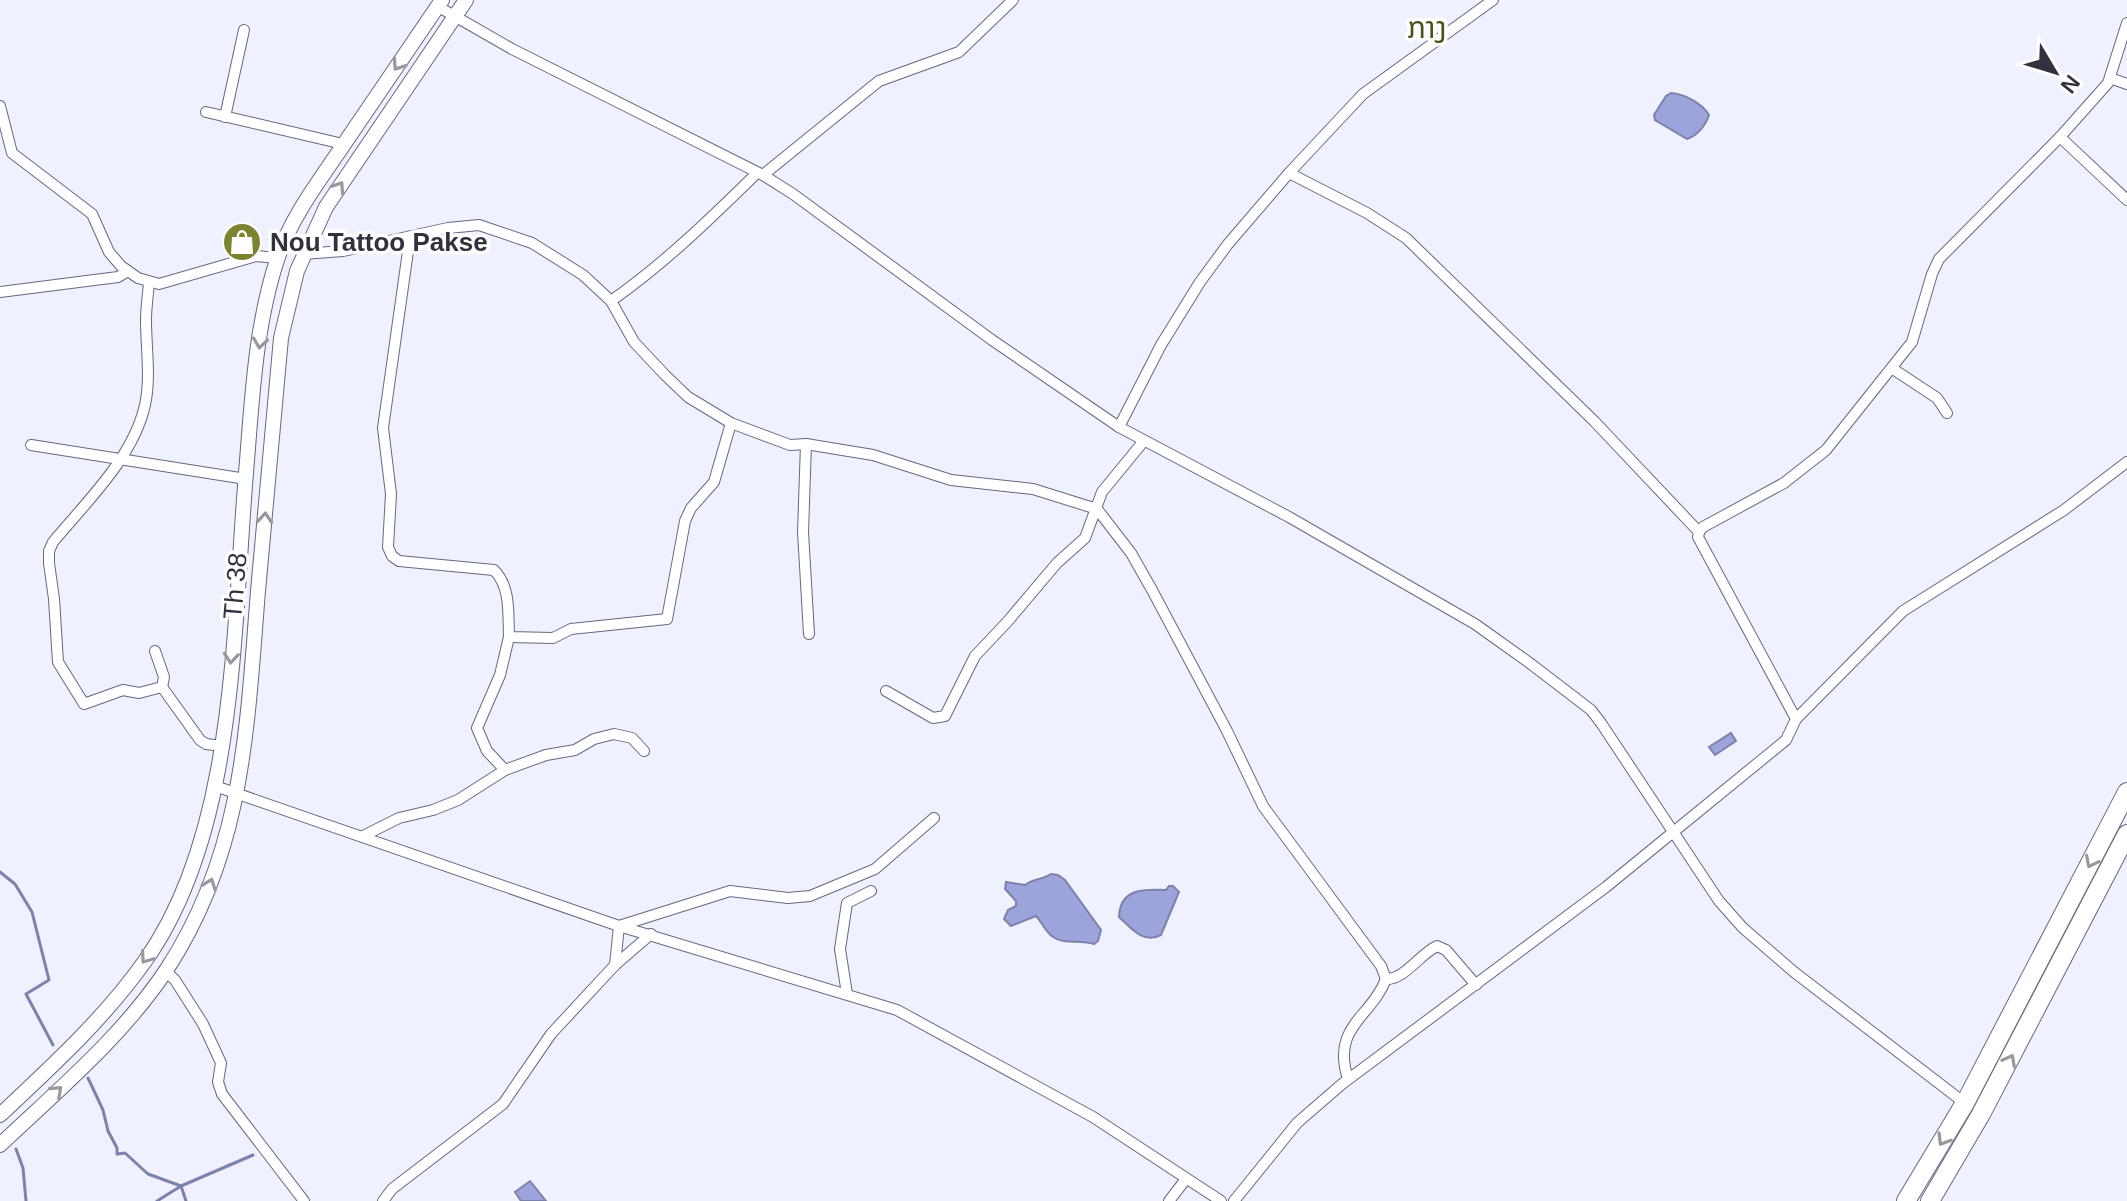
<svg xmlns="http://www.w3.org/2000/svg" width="2127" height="1201" font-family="Arial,'Noto Sans Lao',sans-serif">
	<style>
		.water { fill: #9ca4db; stroke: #7c82ac; stroke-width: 2 }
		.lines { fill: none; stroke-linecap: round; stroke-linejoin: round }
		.stream { stroke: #7c82ac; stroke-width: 3 }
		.minor-casing { stroke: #646882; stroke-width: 12 }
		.tertiary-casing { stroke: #646882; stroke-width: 16 }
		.trunk-casing { stroke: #646882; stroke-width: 20 }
		.minor { stroke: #fff; stroke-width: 10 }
		.tertiary { stroke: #fff; stroke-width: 14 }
		.trunk { stroke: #fff; stroke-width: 18 }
		.oneway { stroke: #98989e }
		.labels { text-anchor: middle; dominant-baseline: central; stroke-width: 7; stroke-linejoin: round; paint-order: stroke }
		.poi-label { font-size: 26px; font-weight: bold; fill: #31323e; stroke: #fff; text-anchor: start }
		.street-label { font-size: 26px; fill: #31323e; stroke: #fff }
		.quarter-label { font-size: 30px; fill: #4d5217; stroke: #fff }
	</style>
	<rect width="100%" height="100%" fill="#eff2fe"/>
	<g class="water">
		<path d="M1671,93c13,1 31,10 38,22 -3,10 -12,21 -22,24l-32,-19 -1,-5 12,-19z"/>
		<path d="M1731,733l5,8 -21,14 -6,-8z"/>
		<path d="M1051,874l7,1 7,5 36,50 -3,11 -4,3c-13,-5 -30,1 -41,-7 -7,-4 -11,-15 -17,-21l-25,10 -7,-7 4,-9 8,-4v-5l-11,-12 1,-7 19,3c9,-7 17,-5 26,-11z"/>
		<path d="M1169,886h4l6,6 -18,43c-18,9 -29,-6 -42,-18 1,-29 25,-28 47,-27z"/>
		<path d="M530,1181l16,20h-25l-6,-9z"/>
	</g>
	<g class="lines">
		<g class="stream">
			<path d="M0,872l15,12 17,28 17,68 -23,14 27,51"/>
			<path d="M88,1078l15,32 5,21 9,17v6l8,-1 23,21 33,12 5,15"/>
			<path d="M16,1149l7,19 3,33"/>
			<path d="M157,1201l24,-15 72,-31"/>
		</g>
		<defs>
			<g id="minor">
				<path d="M437,6l75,43 251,126 30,19 199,146 127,87 170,90 186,107 56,40 60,46 10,13 118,178 24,27 51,44 172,132"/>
				<path d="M2110,78l17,6"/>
				<path d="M0,106l12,47 80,61 17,38 12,14 17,12 21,6 97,-28 21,2"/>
				<path d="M206,112l137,32"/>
				<path d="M225,117l19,-87"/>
				<path d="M2060,137l67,63"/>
				<path d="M763,175l116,-94 80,-29 54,-52"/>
				<path d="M410,237l-27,191 8,66 -3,53 4,9 7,5 95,9c17,17 14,44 15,67l44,1 18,-9 96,-10 18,-98 6,-13 23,-26 17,-59"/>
				<path d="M303,254l40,-3 105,-23 31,-3 53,18 51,32 28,26 23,41 31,33 23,22 43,26 59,22 16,-1 67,11 78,25 82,9 64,20 34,44 21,37 75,141 36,75 118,160 5,13c18,1 34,-25 51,-33l9,4 30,35"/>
				<path d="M149,283c-1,12 -3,24 -3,37 0,28 5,57 -1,85 -12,53 -58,96 -92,137l-4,9v12l5,36 4,63 26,42 39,-14 16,3 23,-6 2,-10 -9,-26"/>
				<path d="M0,292l118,-15 10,-6"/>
				<path d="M611,301c54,-38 99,-82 146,-128"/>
				<path d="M1893,369l44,29 10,15"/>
				<path d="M1119,427l42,-82 39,-63 28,-38 61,-71 74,-79 130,-94"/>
				<path d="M806,444l-3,88 6,102"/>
				<path d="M31,445l215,34"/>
				<path d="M1699,532l4,-5 81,-44 42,-33 86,-108 20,-68 7,-15 121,-122 48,-54 19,-60"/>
				<path d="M162,687l38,53 6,4 16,2"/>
				<path d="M886,691l47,27 12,-2 30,-60 33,-35 49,-58 28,-25 17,-46 41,-50"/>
				<path d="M1796,719l107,-108 161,-101 63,-48"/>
				<path d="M505,770l-18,-19 -10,-23 23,-53 9,-38"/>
				<path d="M215,786l404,140 278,84 196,107 128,84"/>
				<path d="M363,836l36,-18 34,-8 25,-10 47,-30 41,-15 29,-5 19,-11 20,-5 18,4 12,13"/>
				<path d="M615,965l4,-39 111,-35 58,7 22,-2 65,-27 59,-51"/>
				<path d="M165,971l10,9 28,44 18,39 -3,19 4,12 82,107"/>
				<path d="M847,994l-7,-45 7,-46 24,-12"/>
				<path d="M1348,1079c-17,-53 23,-61 38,-100"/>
				<path d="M383,1201l9,-12 111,-85 48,-70 64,-69 36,-31"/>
				<path d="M1169,1201l17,-22"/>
				<path d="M1234,1201l63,-78 45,-39 264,-197 180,-147 10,-21 -98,-182 1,-5 -105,-111 -188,-183 -39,-25 -78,-40"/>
			</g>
			<g id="tertiary">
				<path d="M0,1115c51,-48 104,-96 145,-154 92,-129 88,-335 101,-488 6,-72 9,-148 32,-216 13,-39 39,-73 62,-107 34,-50 68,-100 102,-150"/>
				<path d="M0,1145c58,-55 123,-109 167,-176 77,-118 80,-242 91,-378 7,-84 16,-169 23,-253l16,-67 29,-64 140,-207"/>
			</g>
			<g id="trunk">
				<path d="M1906,1201l59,-98 162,-311"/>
				<path d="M1930,1201l51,-87 146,-280"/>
			</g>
		</defs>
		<use href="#minor" class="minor-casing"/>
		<use href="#tertiary" class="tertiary-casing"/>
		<use href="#trunk" class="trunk-casing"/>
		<use href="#minor" class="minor"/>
		<use href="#tertiary" class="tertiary"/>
		<use href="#trunk" class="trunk"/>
	</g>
	<defs><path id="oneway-chevron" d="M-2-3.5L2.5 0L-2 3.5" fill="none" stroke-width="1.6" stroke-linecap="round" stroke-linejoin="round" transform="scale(2)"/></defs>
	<g class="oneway">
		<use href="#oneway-chevron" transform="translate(398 65) rotate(124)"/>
		<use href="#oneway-chevron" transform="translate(339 187) rotate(-56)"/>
		<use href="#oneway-chevron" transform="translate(260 343) rotate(98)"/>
		<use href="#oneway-chevron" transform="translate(265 518) rotate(-85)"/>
		<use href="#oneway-chevron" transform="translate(231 658) rotate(95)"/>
		<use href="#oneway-chevron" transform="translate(2091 862) rotate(117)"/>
		<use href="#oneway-chevron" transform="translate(210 884) rotate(-70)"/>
		<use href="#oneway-chevron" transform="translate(146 958) rotate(125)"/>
		<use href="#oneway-chevron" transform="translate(2010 1060) rotate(-62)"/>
		<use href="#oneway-chevron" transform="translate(57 1091) rotate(-43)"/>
		<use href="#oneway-chevron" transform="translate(1943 1140) rotate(121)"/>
	</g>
	<defs>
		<symbol id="shop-disc" viewBox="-11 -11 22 22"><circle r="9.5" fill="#7d8430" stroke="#fff"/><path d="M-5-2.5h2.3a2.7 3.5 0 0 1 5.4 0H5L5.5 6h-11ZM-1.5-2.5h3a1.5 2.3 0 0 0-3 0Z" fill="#fff"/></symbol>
	</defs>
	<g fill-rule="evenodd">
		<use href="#shop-disc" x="220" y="220" width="44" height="44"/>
	</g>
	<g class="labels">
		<g class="poi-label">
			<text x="270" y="242">Nou Tattoo Pakse</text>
		</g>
		<g class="street-label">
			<text transform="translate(235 586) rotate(-85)">Th 38</text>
		</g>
		<g class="quarter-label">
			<text x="1427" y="27">ກາງ</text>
		</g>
	</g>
	<g transform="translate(2055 72) rotate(128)" stroke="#ffffff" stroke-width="6" paint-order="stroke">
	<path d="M0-6L14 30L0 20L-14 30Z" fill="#31323e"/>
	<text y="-12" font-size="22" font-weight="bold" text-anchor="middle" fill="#31323e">N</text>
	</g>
</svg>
